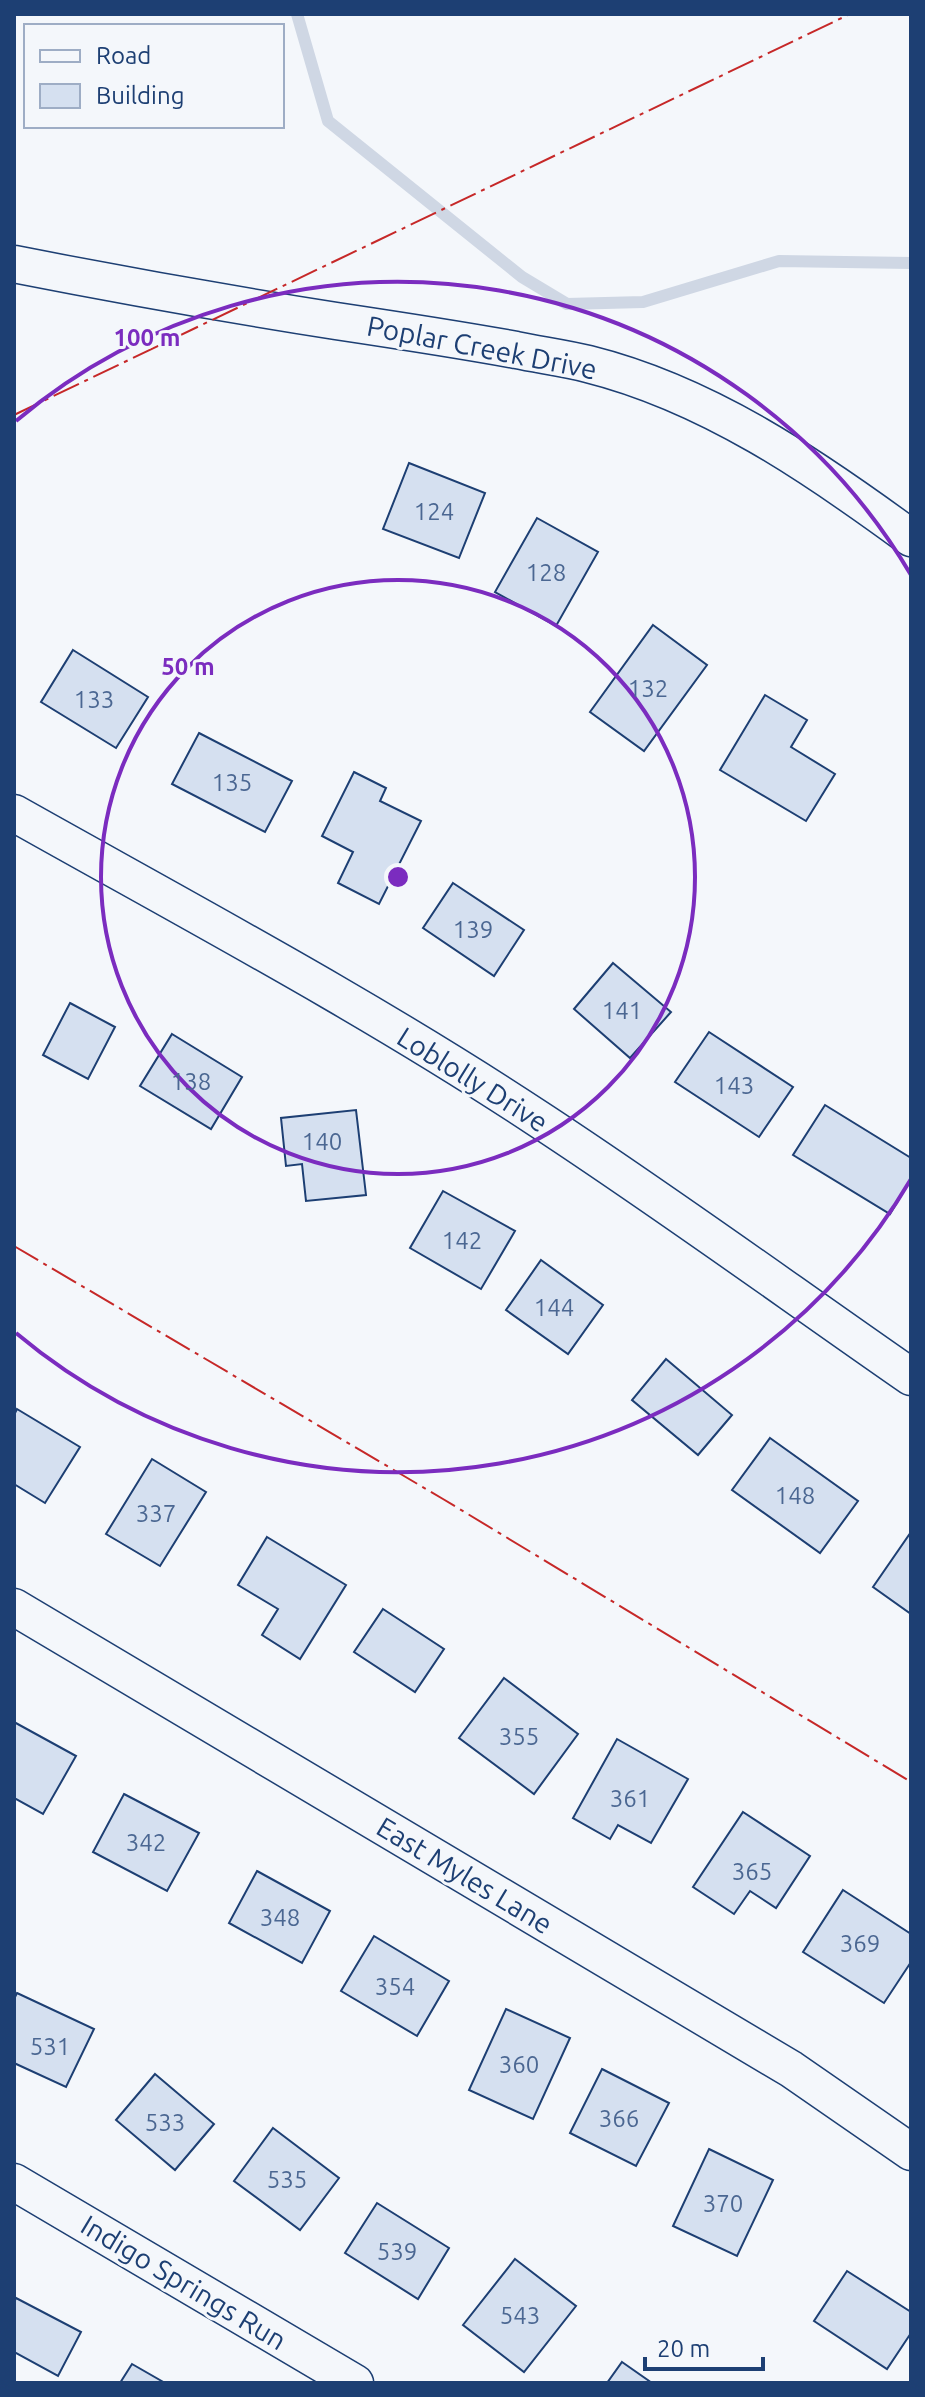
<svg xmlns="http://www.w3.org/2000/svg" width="925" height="2397" font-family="Ubuntu,sans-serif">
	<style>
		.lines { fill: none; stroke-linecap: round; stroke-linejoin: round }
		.stream { stroke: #cfd7e4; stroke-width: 12 }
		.building { fill: #d5e0f0; stroke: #1d3f73; stroke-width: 2 }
		.street-casing { stroke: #1d3f73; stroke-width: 39 }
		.street { stroke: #f4f7fb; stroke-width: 36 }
		.power { stroke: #c62828; stroke-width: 2; stroke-dasharray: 28 6 4 6; stroke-linecap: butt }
		.ring { fill: none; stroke: #7b2cbf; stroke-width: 4 }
		.labels { text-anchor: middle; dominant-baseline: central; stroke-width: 6; stroke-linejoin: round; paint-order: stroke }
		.number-label { font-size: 24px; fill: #4b6792 }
		.street-label { font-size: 28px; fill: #1d3f73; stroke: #f4f7fb }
		.centre { fill: #7b2cbf; stroke: #f4f7fb; stroke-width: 4 }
		.ring-label { font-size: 24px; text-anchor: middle; font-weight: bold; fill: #7b2cbf; stroke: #f4f7fb; stroke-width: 6; stroke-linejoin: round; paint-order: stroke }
	</style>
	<rect width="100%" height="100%" fill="#f4f7fb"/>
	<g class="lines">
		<path class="stream" d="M297,14l31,107 194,156 45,27 76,-2 136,-41 132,2"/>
	</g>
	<g class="building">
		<path d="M409,463l76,30 -26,65 -76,-29z"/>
		<path d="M537,518l61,34 -42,74 -61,-34z"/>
		<path d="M653,625l54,40 -63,86 -54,-39z"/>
		<path d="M73,650l75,47 -32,51 -75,-46z"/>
		<path d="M765,695l42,25 -16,27 44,27 -29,47 -86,-51z"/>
		<path d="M199,733l93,48 -27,51 -93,-48z"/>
		<path d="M354,772l32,16 -6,13 41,20 -42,83 -41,-21 15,-31 -31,-16z"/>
		<path d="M453,883l71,47 -30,46 -71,-48z"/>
		<path d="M613,963l58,49 -41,46 -56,-49z"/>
		<path d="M70,1003l45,24 -27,52 -45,-24z"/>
		<path d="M709,1032l84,55 -34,50 -84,-55z"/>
		<path d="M172,1034l70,43 -31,52 -71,-43z"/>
		<path d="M825,1105l86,53v21l-21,35 -97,-59z"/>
		<path d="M356,1110l10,85 -60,6 -4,-37 -16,2 -5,-48z"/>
		<path d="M443,1191l72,40 -34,58 -71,-41z"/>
		<path d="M541,1260l62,45 -35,49 -62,-44z"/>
		<path d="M666,1359l66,56 -34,40 -66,-55z"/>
		<path d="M17,1409l63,38 -35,56 -31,-19v-69z"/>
		<path d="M770,1438l88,63 -38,52 -88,-63z"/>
		<path d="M152,1459l54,33 -46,74 -54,-32z"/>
		<path d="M911,1532v82l-38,-27z"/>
		<path d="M267,1537l79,48 -46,74 -38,-24 16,-26 -40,-24z"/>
		<path d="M383,1609l61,40 -29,43 -61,-40z"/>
		<path d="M504,1678l74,56 -44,60 -75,-56z"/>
		<path d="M14,1722l62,34 -33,58 -29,-16z"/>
		<path d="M617,1739l71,40 -37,64 -33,-18 -8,14 -37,-21z"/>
		<path d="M124,1794l75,39 -32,58 -74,-39z"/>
		<path d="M743,1812l67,44 -34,52 -26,-17 -16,23 -41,-27z"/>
		<path d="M257,1871l73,40 -28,52 -73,-40z"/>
		<path d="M843,1890l68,44v28l-27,41 -81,-51z"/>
		<path d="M374,1936l75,45 -32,55 -76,-45z"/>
		<path d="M17,1993l77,36 -28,58 -52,-24v-64z"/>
		<path d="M506,2009l64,29 -37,81 -64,-29z"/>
		<path d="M602,2069l67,34 -33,63 -66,-33z"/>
		<path d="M155,2074l59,50 -39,46 -59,-50z"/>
		<path d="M273,2128l66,50 -39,52 -66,-49z"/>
		<path d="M709,2149l64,31 -36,76 -64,-30z"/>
		<path d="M377,2203l72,45 -31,51 -73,-46z"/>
		<path d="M515,2259l61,47 -52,66 -61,-47z"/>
		<path d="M847,2271l64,41v21l-24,36 -73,-48z"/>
		<path d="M16,2298l65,34 -23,44 -44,-24v-49z"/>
		<path d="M622,2362l30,21h-45z"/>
		<path d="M132,2364l33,19h-45z"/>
	</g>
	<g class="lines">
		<defs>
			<g id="street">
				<path d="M14,264c107,21 214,40 322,57 60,9 120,18 180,29 24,5 48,8 72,14 120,30 225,102 323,174"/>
				<path d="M14,813c176,99 355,194 523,305 127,83 250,173 374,259"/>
				<path d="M14,1607l777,462 120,83"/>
				<path d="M14,2182l341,201"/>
			</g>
		</defs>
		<use href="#street" class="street-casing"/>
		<use href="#street" class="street"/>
		<g class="power">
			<path d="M14,415l836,-401"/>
			<path d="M14,1246l429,253 468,283"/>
		</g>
	</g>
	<g class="ring">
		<circle cx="398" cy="877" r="297"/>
		<path d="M911 1179A595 595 0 0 1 16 1333M16 421A595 595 0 0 1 911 575"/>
	</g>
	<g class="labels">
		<g class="number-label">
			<text x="434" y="511">124</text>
			<text x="546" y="572">128</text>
			<text x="648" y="688">132</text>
			<text x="94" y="699">133</text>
			<text x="232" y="782">135</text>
			<text x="473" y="929">139</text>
			<text x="622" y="1010">141</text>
			<text x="191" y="1081">138</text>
			<text x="734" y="1085">143</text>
			<text x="322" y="1141">140</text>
			<text x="462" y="1240">142</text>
			<text x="554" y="1307">144</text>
			<text x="795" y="1495">148</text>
			<text x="156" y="1513">337</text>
			<text x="519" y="1736">355</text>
			<text x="630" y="1798">361</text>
			<text x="146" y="1842">342</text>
			<text x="752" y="1871">365</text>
			<text x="280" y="1917">348</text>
			<text x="860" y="1943">369</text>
			<text x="395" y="1986">354</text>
			<text x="50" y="2046">531</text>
			<text x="519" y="2064">360</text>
			<text x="619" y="2118">366</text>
			<text x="165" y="2122">533</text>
			<text x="287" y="2179">535</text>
			<text x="723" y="2203">370</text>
			<text x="397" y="2251">539</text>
			<text x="520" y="2315">543</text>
		</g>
		<g class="street-label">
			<text transform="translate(482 347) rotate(11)">Poplar Creek Drive</text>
			<text transform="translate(473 1079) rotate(32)">Loblolly Drive</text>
			<text transform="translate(465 1875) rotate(31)">East Myles Lane</text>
			<text transform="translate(184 2282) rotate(31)">Indigo Springs Run</text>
		</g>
	</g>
	<circle cx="398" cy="877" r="12" class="centre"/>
	<g class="ring-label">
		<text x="147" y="346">100 m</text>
		<text x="188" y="675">50 m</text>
	</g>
	<rect width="925" height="2397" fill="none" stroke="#1d3f73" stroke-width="32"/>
	<rect x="24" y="24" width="260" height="104" fill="#f4f7fb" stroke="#9eadc5" stroke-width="2"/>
	<rect x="40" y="50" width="40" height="12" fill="#f4f7fb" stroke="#9eadc5" stroke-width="2"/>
	<text x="96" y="64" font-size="24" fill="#1d3f73">Road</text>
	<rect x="40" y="84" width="40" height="24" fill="#d5e0f0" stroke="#9eadc5" stroke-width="2"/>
	<text x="96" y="104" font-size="24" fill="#1d3f73">Building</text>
	<path d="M645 2357v12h118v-12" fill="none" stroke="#1d3f73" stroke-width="4"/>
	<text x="657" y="2357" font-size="24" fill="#1d3f73" stroke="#f4f7fb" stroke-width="6" paint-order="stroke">20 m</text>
</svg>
